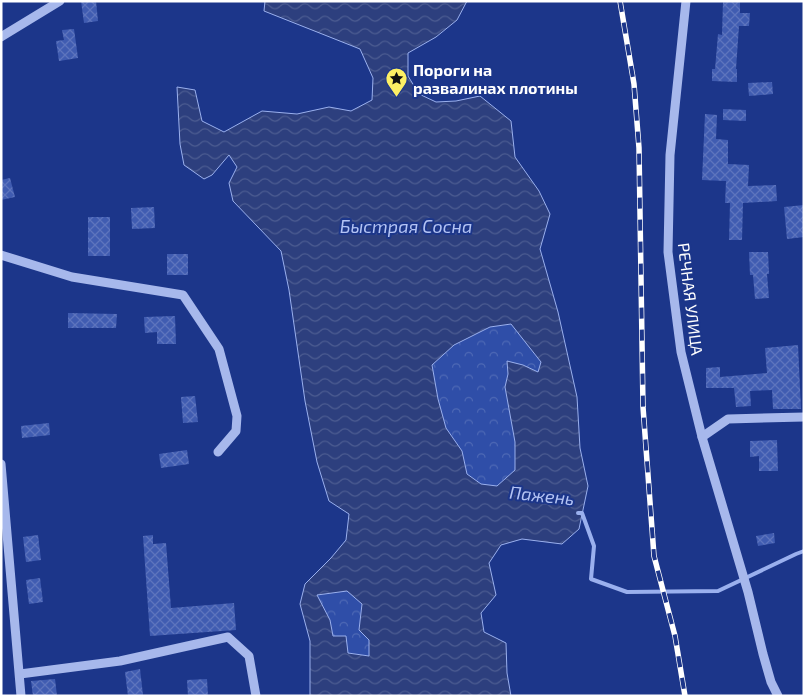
<svg xmlns="http://www.w3.org/2000/svg" width="805" height="697" font-family="'Exo 2',sans-serif">
	<style>
		.forest { fill: url(#forest-crowns) }
		.water { fill: url(#water-waves); stroke: #9ab0ee; fill-rule: evenodd }
		.lines { fill: none; stroke-linecap: round; stroke-linejoin: round }
		.stream { stroke: #9ab0ee; stroke-width: 4 }
		.building { fill: url(#building-cross-hatch) }
		.minor { stroke: #a7b8ec; stroke-width: 9 }
		.rail-casing { stroke: #fff; stroke-width: 5.5 }
		.rail { stroke: #1c368a; stroke-width: 4; stroke-dasharray: 11; stroke-linecap: butt }
		.labels { text-anchor: middle; dominant-baseline: central; stroke-width: 4; stroke-linejoin: round; paint-order: stroke }
		.poi-label { font-size: 16px; font-weight: bold; fill: #fff; stroke: #1c368a; text-anchor: start }
		.street-label { font-size: 16px; fill: #fff; stroke: #1c368a }
		.water-label { font-size: 18px; font-style: italic; fill: #b3c3f4; stroke: #1c368a }
	</style>
	<defs>
		<pattern id="forest-crowns" width="20" height="18" patternUnits="userSpaceOnUse" patternTransform="scale(1.25)"><rect width="20" height="18" fill="#2f4ea8"/><path d="M2 6a3 3 0 1 1 6 0M12 15a3 3 0 1 1 6 0" fill="none" stroke="#4e69b5"/></pattern>
		<pattern id="water-waves" width="16" height="10" patternUnits="userSpaceOnUse" patternTransform="scale(1.25)"><rect width="16" height="10" fill="#2d3f7e"/><path d="M0 5q4-4 8 0t8 0" fill="none" stroke="#4c5c91"/></pattern>
		<pattern id="building-cross-hatch" width="8" height="8" patternUnits="userSpaceOnUse" patternTransform="scale(1.25)"><rect width="8" height="8" fill="#405cb1"/><path d="M0 0l8 8M0 8l8-8" fill="none" stroke="#5d74bd"/></pattern>
	</defs>
	<rect width="100%" height="100%" fill="#1c368a"/>
	<g class="forest">
		<path d="M511,324l30,38 -3,10 -15,-7 -16,-4 1,13 -3,13 10,55v28l-18,16 -16,-2 -14,-10 -5,-23 -16,-23 -8,-29 -6,-34 22,-20 36,-18z"/>
		<path d="M347,591l15,13 -3,25 10,11v16l-21,-3 -15,-17 -3,-16 -13,-25z"/>
	</g>
	<path class="water" d="M265,1h202l-10,19 -21,17 -28,16v23l11,18 17,8 20,-1 24,-5 31,25 4,36 24,34 11,23 -10,35 18,63 19,85 3,51 8,38 -9,43 -17,15 -40,-5 -21,6 -12,18 7,32 -15,18 3,19 22,11 1,30 4,23h-201v-55l-10,-37 5,-20 26,-26 15,-18 3,-26 -20,-13 -12,-39 -12,-61 -16,-111 -8,-39 -48,-50 -4,-18 8,-16 -8,-12 -17,20 -8,4 -20,-14 -4,-21 -3,-57 18,3 7,31 22,11 38,-21 35,3 32,-7 22,4 21,-11 1,-22 -13,-29 -96,-38zM511,324l30,38 -3,10 -15,-7 -16,-4 1,13 -3,13 10,55v28l-18,16 -16,-2 -14,-10 -5,-23 -16,-23 -8,-29 -6,-34 22,-20 36,-18zM347,591l15,13 -3,26 10,10v16l-21,-3 -2,-17h-13l-3,-16 -13,-25z"/>
	<g class="lines">
		<path class="stream" d="M578,513h4l12,33 -3,33 36,13 91,-1 78,-37 8,-3"/>
	</g>
	<g class="building">
		<path d="M81,1h15l2,20 -14,2z"/>
		<path d="M723,1h17v12h10l-1,13h-10l-3,43h1v13l-25,-1v-12h3l3,-35 4,1z"/>
		<path d="M74,29l4,29 -19,3 -3,-20 8,-1 -2,-10z"/>
		<path d="M772,82l1,12 -24,2 -1,-13z"/>
		<path d="M723,109l23,1v11l-23,-1z"/>
		<path d="M705,114l12,1 -1,24 12,1v24l21,1 -1,21 28,-1 1,16 -34,2 -1,37h-13l1,-37h-5l1,-22 -24,-1z"/>
		<path d="M10,178l5,19 -14,3v-20z"/>
		<path d="M804,205v32l-17,2 -3,-32z"/>
		<path d="M154,207l1,21 -23,1 -1,-21z"/>
		<rect x="88" y="217" width="22" height="39"/>
		<path d="M749,252h19l1,22h-2l2,24 -14,1 -2,-24h-3z"/>
		<rect x="167" y="254" width="21" height="21"/>
		<path d="M68,313l49,1 -1,14h-48z"/>
		<path d="M175,316l1,28h-19v-12l-12,1 -1,-16z"/>
		<path d="M798,345l3,64h-28l-1,-19 -22,1 1,15 -15,1 -2,-19h-28v-20l14,-1v10l47,-4 -2,-25z"/>
		<path d="M195,396l3,26 -15,1 -2,-26z"/>
		<path d="M49,423l1,12 -28,3 -1,-12z"/>
		<path d="M777,440l1,31h-19v-15l-9,1v-16z"/>
		<path d="M187,450l2,14 -28,4 -2,-14z"/>
		<path d="M774,533l1,10 -17,3 -2,-10z"/>
		<path d="M38,535l3,25 -15,2 -3,-25z"/>
		<path d="M153,535v9l13,-1 5,65 63,-5 2,27 -86,6 -7,-100z"/>
		<path d="M40,578l3,24 -14,2 -3,-24z"/>
		<path d="M140,669l3,26 -15,1 -3,-24z"/>
		<path d="M55,679l2,17h-24l-2,-15z"/>
		<path d="M207,679l1,17h-20l-1,-16z"/>
	</g>
	<g class="lines">
		<g class="minor">
			<path d="M686,1l-16,154 -2,97 13,100 21,85 46,155 15,62 8,28 7,14"/>
			<path d="M1,37l59,-36"/>
			<path d="M1,255l71,22 111,18 36,54 18,67 -1,15 -18,21"/>
			<path d="M702,437l26,-18 76,-2"/>
			<path d="M1,464l20,232"/>
			<path d="M20,674l100,-13 108,-24 21,19 7,40"/>
		</g>
		<defs>
			<path id="rail" d="M620,1l14,83 5,64 4,259 11,149 21,80 10,60"/>
		</defs>
		<use href="#rail" class="rail-casing"/>
		<use href="#rail" class="rail"/>
	</g>
	<defs>
		<symbol id="sight-pin" viewBox="-11 -11 22 30"><path d="M0 17L-7.5 6A9.5 9.5 0 1 1 7.5 6Z" fill="#fdef64" stroke="#1c368a"/><path d="M0-6L1.8-2.2L6-1.7L2.9 1.2L3.7 5.4L0 3.3L-3.7 5.4L-2.9 1.2L-6-1.7L-1.8-2.2Z" fill="#111"/></symbol>
	</defs>
	<g fill-rule="evenodd">
		<use href="#sight-pin" x="384" y="66" width="25" height="34"/>
	</g>
	<g class="labels">
		<g class="poi-label">
			<text x="413" y="69">Пороги на<tspan x="413" dy="18">развалинах плотины</tspan></text>
		</g>
		<g class="street-label">
			<text transform="translate(691 299) rotate(83)">РЕЧНАЯ УЛИЦА</text>
		</g>
		<g class="water-label">
			<text x="406" y="226">Быстрая Сосна</text>
			<text transform="translate(542 495) rotate(6)">Пажень</text>
		</g>
	</g>
	<rect width="805" height="697" fill="none" stroke="#ffffff" stroke-width="5"/>
</svg>
